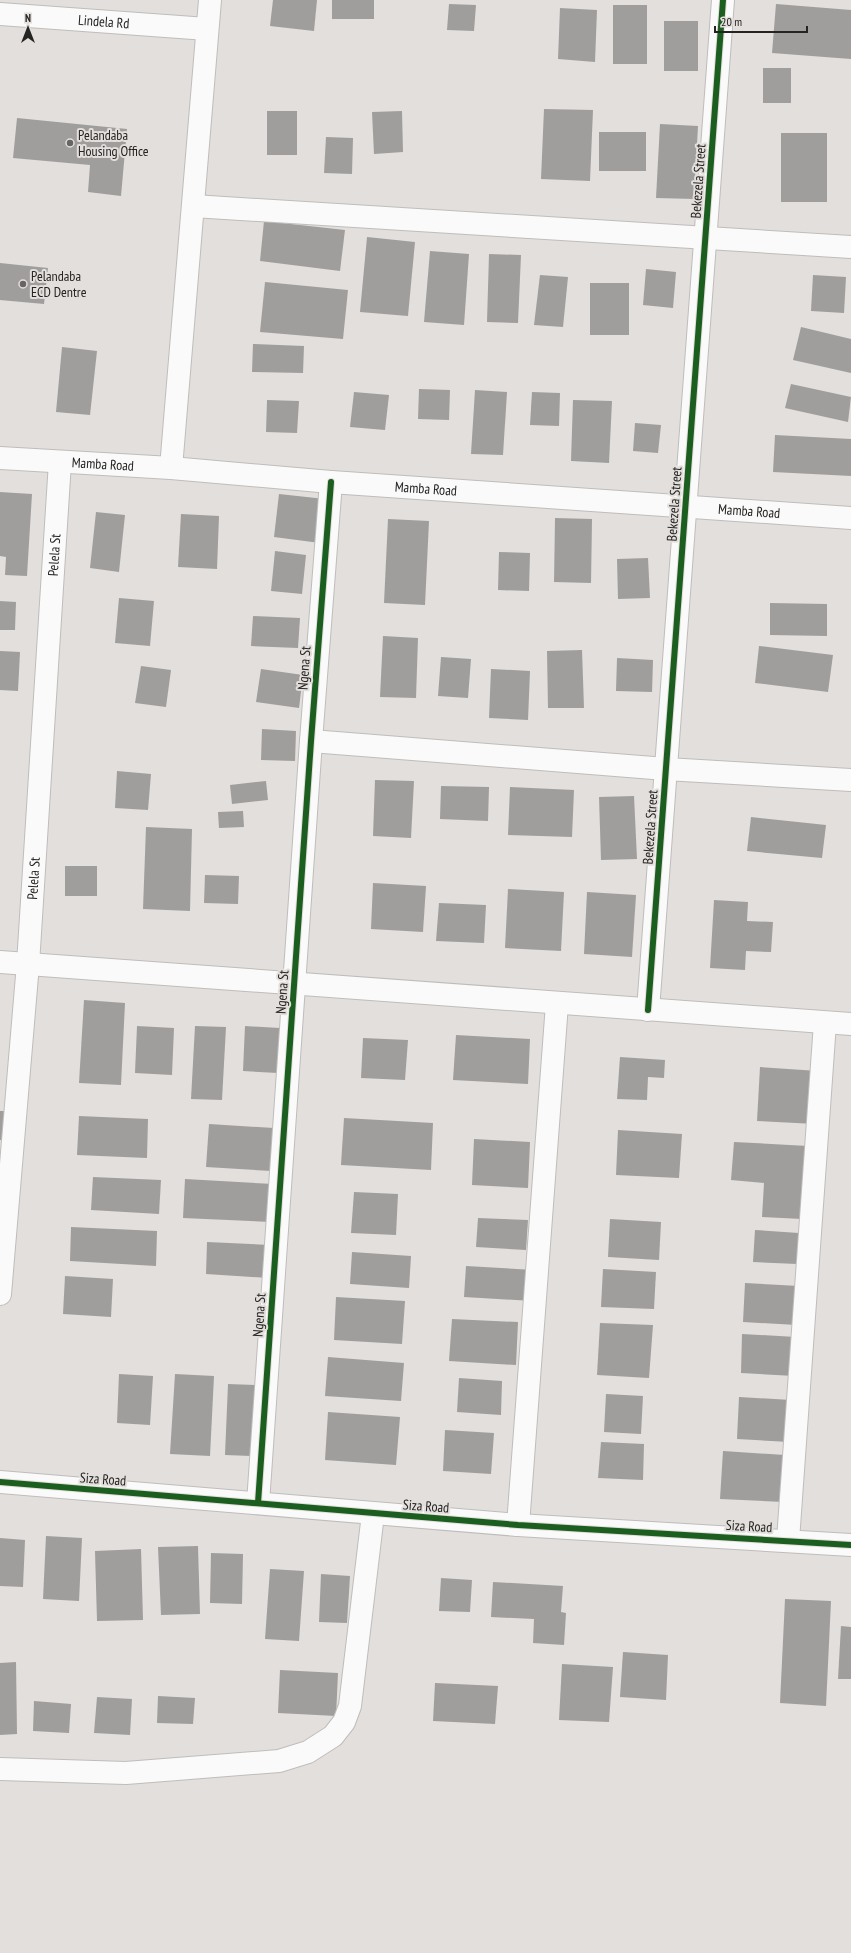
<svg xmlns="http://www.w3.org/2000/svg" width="851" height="1953" font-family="'PT Sans Narrow',sans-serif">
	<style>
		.building { fill: #a09e9d }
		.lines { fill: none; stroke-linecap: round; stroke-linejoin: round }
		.minor-casing { stroke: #bfbdbb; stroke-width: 24 }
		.minor { stroke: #fbfafa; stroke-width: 22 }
		.cycleway-casing { stroke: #e3dfdc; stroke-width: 8 }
		.cycleway { stroke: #1b5e20; stroke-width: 6 }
		.poi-dot { fill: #676563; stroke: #e3dfdc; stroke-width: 1.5 }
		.labels { text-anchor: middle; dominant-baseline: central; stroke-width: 4; stroke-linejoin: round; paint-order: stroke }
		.street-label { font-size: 14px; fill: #252422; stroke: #e3dfdc }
		.poi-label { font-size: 14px; fill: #252422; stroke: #e3dfdc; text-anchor: start }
	</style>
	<rect width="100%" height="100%" fill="#e2dfdd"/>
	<g class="building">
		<path d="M273,0h44l-3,31 -44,-5z"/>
		<rect x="332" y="0" width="42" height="19"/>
		<path d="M449,4l27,1 -2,26 -27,-1z"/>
		<path d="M776,4l75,6v49l-79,-6z"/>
		<rect x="613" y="5" width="34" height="59"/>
		<path d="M560,8l37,2 -2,52 -37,-3z"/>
		<rect x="664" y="21" width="34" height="50"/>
		<rect x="763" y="68" width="28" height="35"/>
		<path d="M544,109l49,1 -3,71 -49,-2z"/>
		<rect x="267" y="111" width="30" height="44"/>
		<path d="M402,111l1,41 -29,2 -2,-42z"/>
		<path d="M17,118l110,11 -6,67 -33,-4 2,-27 -77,-7z"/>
		<path d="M660,124l38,2 -4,73 -38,-1z"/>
		<rect x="599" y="132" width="47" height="39"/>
		<rect x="781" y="133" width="46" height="69"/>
		<path d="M326,137l27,1 -1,36 -28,-1z"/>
		<path d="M264,221l81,9 -5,41 -80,-10z"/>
		<path d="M367,237l48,5 -7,74 -48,-4z"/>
		<path d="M430,251l39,3 -5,71 -40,-3z"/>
		<path d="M489,254l32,1 -3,68 -31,-1z"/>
		<path d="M0,263l48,5 -4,36 -44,-4z"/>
		<path d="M646,269l30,3 -3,36 -30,-3z"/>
		<path d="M540,275l28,2 -5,50 -29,-2z"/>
		<path d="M813,275l33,2 -2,36 -33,-2z"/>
		<path d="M265,282l83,8 -5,49 -83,-7z"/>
		<rect x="590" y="283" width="39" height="52"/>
		<path d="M801,327l50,12v34l-58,-13z"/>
		<path d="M253,344l51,2 -1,27 -51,-1z"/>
		<path d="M62,347l35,4 -7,64 -34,-3z"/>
		<path d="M791,384l60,13 -3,25 -63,-14z"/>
		<path d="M419,389l31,1 -1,30 -31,-1z"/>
		<path d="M475,390l32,2 -4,63 -32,-1z"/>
		<path d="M354,392l35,3 -4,35 -35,-3z"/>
		<path d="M532,392l28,1 -1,33 -29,-1z"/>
		<path d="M267,400l32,1 -2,32 -31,-1z"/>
		<path d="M573,400l39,1 -3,62 -38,-2z"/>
		<path d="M635,423l26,2 -3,28 -25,-2z"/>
		<path d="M775,435l76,4v37l-78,-4z"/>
		<path d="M0,492l32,2 -5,82 -22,-1 1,-18 -6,-1z"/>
		<path d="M279,494l46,5 -5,44 -46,-6z"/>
		<path d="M96,512l29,3 -6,57 -29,-4z"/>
		<path d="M181,514l38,2 -2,53 -39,-2z"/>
		<path d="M555,518l37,1 -1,64 -37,-1z"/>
		<path d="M388,519l41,2 -4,84 -41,-2z"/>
		<path d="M275,551l31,4 -4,39 -31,-3z"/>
		<path d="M499,552l31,1 -1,38 -31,-1z"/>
		<path d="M648,558l2,40 -32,1 -1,-40z"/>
		<path d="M119,598l35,3 -4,45 -35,-3z"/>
		<path d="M0,601l16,1 -1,28h-15z"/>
		<path d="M770,603l57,1v32l-57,-1z"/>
		<path d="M253,616l47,2 -2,30 -47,-2z"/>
		<path d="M383,636l35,2 -2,60 -36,-1z"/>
		<path d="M759,646l74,9 -5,37 -73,-9z"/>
		<path d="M582,650l2,58h-36l-1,-57z"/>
		<path d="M0,651l20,1 -2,39 -18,-1z"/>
		<path d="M441,657l30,2 -3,39 -30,-2z"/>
		<path d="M617,658l36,2 -1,32 -36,-1z"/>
		<path d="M141,666l30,4 -5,37 -31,-4z"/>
		<path d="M261,669l42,6 -4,33 -43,-6z"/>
		<path d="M491,669l39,2 -2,49 -39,-2z"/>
		<path d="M262,729l34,2 -1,30 -34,-1z"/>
		<path d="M117,771l34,3 -3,36 -33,-2z"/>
		<path d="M375,780l39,1 -3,57 -38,-2z"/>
		<path d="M266,781l2,19 -36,4 -2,-19z"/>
		<path d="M441,786l48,1 -1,34 -48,-2z"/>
		<path d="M510,787l64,3 -2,47 -64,-2z"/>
		<path d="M634,796l3,63 -36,1 -2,-63z"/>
		<path d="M243,811l1,16 -25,1 -1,-16z"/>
		<path d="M751,817l75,8 -4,33 -75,-7z"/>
		<path d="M146,827l46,2 -2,82 -47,-2z"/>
		<rect x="65" y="866" width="32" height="30"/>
		<path d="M205,875l34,1 -1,28 -34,-1z"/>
		<path d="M373,883l53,3 -3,46 -52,-3z"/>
		<path d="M508,889l56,3 -3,59 -56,-3z"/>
		<path d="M587,892l49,3 -4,62 -48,-3z"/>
		<path d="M714,900l34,2 -1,19 26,1 -2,30 -25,-1 -1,19 -35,-2z"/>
		<path d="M439,903l47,2 -2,38 -48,-2z"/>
		<path d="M84,1000l41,3 -4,82 -42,-2z"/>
		<path d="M137,1026l37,2 -2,47 -37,-2z"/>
		<path d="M195,1026l31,1 -4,73 -31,-1z"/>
		<path d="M245,1026l35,2 -2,45 -35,-2z"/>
		<path d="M456,1035l74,4 -2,45 -75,-4z"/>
		<path d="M363,1038l45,2 -3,40 -44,-2z"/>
		<path d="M620,1057l45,3 -1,18 -16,-1 -1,23 -30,-1z"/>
		<path d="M760,1067l58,4 -3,53 -58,-3z"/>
		<path d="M0,1111h7l-2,29h-5z"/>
		<path d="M79,1116l69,3 -1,39 -70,-3z"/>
		<path d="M344,1118l89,5 -2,47 -90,-5z"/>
		<path d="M209,1124l65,4 -3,43 -65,-4z"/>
		<path d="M618,1130l64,4 -3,44 -63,-3z"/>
		<path d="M474,1139l56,3 -2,46 -56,-3z"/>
		<path d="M734,1142l74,4 -6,73 -40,-2 2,-34 -33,-3z"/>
		<path d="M93,1177l68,3 -2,34 -68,-4z"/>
		<path d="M185,1179l88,5 -2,38 -88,-4z"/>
		<path d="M354,1192l44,2 -2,41 -45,-2z"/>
		<path d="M478,1218l50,2 -2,30 -50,-3z"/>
		<path d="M610,1219l51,3 -2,38 -51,-3z"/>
		<path d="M71,1227l86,4 -1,35 -86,-5z"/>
		<path d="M755,1230l44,3 -2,31 -44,-2z"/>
		<path d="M207,1242l63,3 -2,33 -62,-4z"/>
		<path d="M352,1252l59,4 -2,32 -59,-4z"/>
		<path d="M466,1266l68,4 -2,31 -68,-4z"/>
		<path d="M603,1269l53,3 -2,37 -53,-2z"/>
		<path d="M65,1276l48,3 -2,38 -48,-3z"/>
		<path d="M745,1283l54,3 -2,39 -54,-3z"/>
		<path d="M336,1297l69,4 -3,43 -68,-4z"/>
		<path d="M452,1319l66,3 -2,43 -67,-4z"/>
		<path d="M600,1323l53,2 -4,53 -52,-3z"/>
		<path d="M742,1334l54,3 -2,39 -53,-3z"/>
		<path d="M328,1357l76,6 -3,38 -76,-5z"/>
		<path d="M119,1374l34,2 -3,49 -33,-2z"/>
		<path d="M175,1374l39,2 -4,80 -40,-2z"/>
		<path d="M459,1378l43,3 -1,34 -44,-3z"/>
		<path d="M228,1384l27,1 -4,71 -26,-1z"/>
		<path d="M606,1394l37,2 -2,38 -37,-2z"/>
		<path d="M739,1397l52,3 -2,42 -52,-3z"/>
		<path d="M328,1412l72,5 -4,48 -71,-5z"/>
		<path d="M445,1430l49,3 -3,41 -48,-3z"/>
		<path d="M601,1442l43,2 -1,36 -45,-2z"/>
		<path d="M723,1451l62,4 -2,47 -63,-3z"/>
		<path d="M46,1536l36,2 -3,63 -36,-2z"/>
		<path d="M0,1538l25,2 -2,47 -23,-1z"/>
		<path d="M198,1546l2,68 -39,1 -3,-68z"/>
		<path d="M141,1549l2,71 -46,1 -2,-70z"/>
		<path d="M211,1553l32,1 -1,50 -32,-1z"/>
		<path d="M270,1569l34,2 -5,70 -34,-2z"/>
		<path d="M321,1574l29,2 -3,47 -28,-1z"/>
		<path d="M441,1578l31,2 -2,32 -31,-1z"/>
		<path d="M493,1582l70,4 -2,26 5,1 -2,32 -31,-2 1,-24 -43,-2z"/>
		<path d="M785,1599l46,2 -5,105 -46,-3z"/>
		<path d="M841,1626l10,1v52h-13z"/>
		<path d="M623,1652l45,3 -2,45 -46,-3z"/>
		<path d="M16,1662l1,72 -17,1v-72z"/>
		<path d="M562,1664l51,3 -4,55 -50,-2z"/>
		<path d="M280,1670l58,3 -2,43 -58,-3z"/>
		<path d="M435,1683l63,3 -3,38 -62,-3z"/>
		<path d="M158,1696l37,2 -2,26 -36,-1z"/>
		<path d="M97,1697l35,2 -2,36 -36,-2z"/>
		<path d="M34,1701l37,3 -2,29 -36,-2z"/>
	</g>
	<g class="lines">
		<defs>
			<g id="minor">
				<path id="s1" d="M0,14l207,15"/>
				<path d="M193,206l658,41"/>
				<path id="s2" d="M0,458l171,10 160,14 520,36"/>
				<path d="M171,468l39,-468"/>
				<path d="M311,741l355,28 185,11"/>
				<path d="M0,962l851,62"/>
				<path d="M648,1010l75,-1010"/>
				<path id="s3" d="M0,1294l28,-330 32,-502"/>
				<path d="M0,1482l518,43 333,20"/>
				<path d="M258,1503l53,-762 20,-259"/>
				<path d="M518,1525l39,-521"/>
				<path d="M788,1540l37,-517"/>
				<path d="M0,1769l126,4 153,-12 29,-9 25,-16 11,-14 6,-16 23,-192"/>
			</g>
		</defs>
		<use href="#minor" class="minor-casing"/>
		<use href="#minor" class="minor"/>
		<defs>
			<g id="cycleway">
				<path d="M648,1010l75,-1010"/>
				<path d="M0,1482l518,43 333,20"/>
				<path d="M258,1503l53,-762 20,-259"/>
			</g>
		</defs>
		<use href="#cycleway" class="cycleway-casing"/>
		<use href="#cycleway" class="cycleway"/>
	</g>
	<g class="poi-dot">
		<circle cx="70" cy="143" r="4"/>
		<circle cx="23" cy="284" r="4"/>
	</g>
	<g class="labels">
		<g class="street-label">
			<text stroke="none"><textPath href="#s1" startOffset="104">Lindela Rd</textPath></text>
			<text transform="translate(698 181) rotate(-86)">Bekezela Street</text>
			<text stroke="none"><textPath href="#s2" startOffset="103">Mamba Road</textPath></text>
			<text stroke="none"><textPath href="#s2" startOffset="427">Mamba Road</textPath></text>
			<text transform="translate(674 504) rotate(-86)">Bekezela Street</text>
			<text stroke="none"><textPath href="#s2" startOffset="751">Mamba Road</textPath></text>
			<text stroke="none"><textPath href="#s3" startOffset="741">Pelela St</textPath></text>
			<text transform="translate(304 668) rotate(-86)">Ngena St</text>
			<text transform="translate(650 827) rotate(-86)">Bekezela Street</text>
			<text stroke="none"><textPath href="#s3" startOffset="417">Pelela St</textPath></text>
			<text transform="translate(282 992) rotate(-86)">Ngena St</text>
			<text transform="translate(259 1315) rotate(-86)">Ngena St</text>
			<text transform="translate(103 1479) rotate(4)">Siza Road</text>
			<text transform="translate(426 1506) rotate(4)">Siza Road</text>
			<text transform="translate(749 1526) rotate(3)">Siza Road</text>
		</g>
		<g class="poi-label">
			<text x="78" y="135">Pelandaba<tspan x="78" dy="16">Housing Office</tspan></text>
			<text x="31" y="276">Pelandaba<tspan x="31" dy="16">ECD Dentre</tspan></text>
		</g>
	</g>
	<g transform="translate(28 28)" stroke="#e3dfdc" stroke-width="3" paint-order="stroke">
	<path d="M0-3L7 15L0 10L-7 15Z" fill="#252422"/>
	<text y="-6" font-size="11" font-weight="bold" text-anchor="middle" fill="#252422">N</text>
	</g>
	<path d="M715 26v6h92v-6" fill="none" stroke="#252422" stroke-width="2"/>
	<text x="721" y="26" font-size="12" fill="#252422" stroke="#e3dfdc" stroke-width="3" paint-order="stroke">20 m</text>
</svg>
